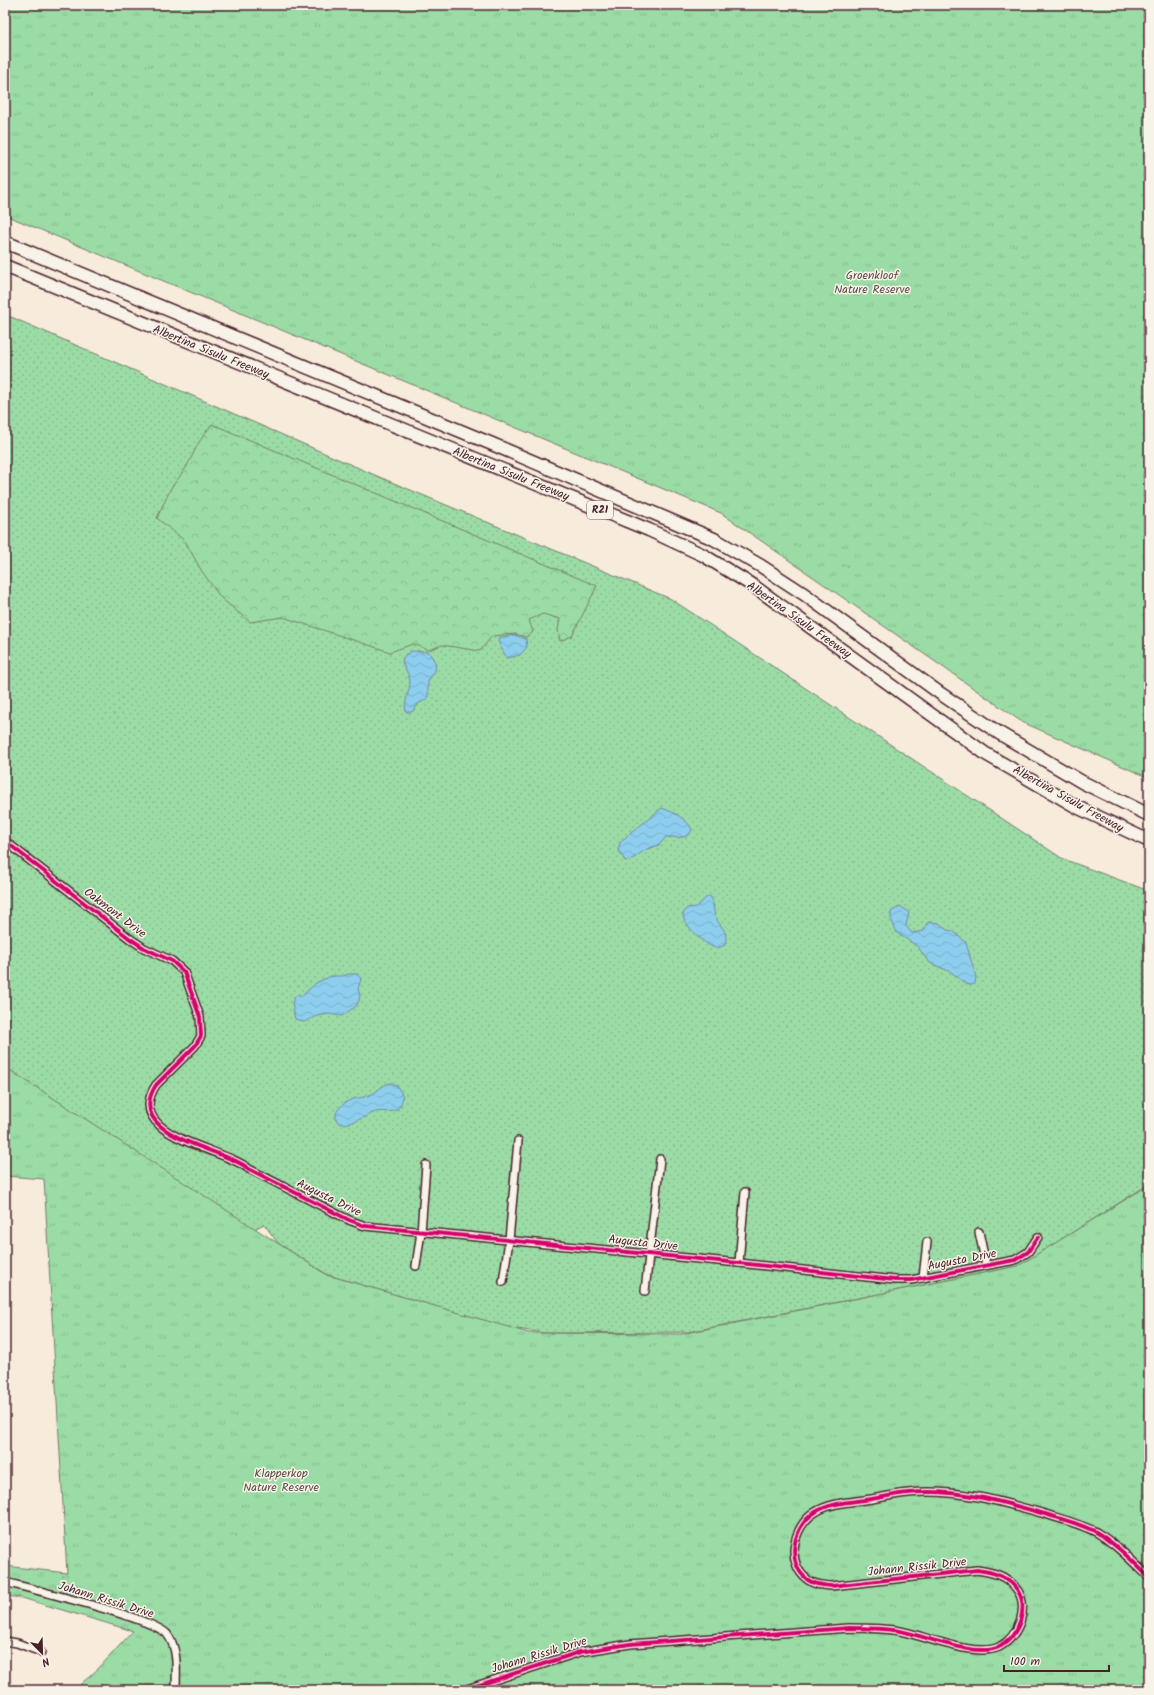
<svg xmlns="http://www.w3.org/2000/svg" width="1154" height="1695" font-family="Kalam,sans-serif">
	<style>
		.grass { fill: url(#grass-dots); stroke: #727e68 }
		.forest { fill: url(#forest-crowns); stroke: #727e68 }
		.park { fill: url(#park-tufts); stroke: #727e68 }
		.water { fill: url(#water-waves); stroke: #7288a0 }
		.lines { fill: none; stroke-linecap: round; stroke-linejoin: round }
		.street-casing { stroke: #4a1f2b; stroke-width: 10 }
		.highway-casing { stroke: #4a1f2b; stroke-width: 15 }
		.street { stroke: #f7f3e8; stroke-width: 7 }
		.highway { stroke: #f7f3e8; stroke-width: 12 }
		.cycleway-casing { stroke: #f7f3e8; stroke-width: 6 }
		.cycleway { stroke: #d6006c; stroke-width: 4 }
		.labels { text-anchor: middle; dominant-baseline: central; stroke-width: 3; stroke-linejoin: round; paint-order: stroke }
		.shield { fill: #f7f3e8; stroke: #7e5f64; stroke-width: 1 }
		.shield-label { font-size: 11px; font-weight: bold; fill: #4a1f2b }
		.park-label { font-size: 12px; fill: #5e4e4a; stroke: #f7f3e8 }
		.street-label { font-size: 12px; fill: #4a1f2b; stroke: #f7f3e8 }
	</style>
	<defs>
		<pattern id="grass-dots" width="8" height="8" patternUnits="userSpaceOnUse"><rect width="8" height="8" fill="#9bdca6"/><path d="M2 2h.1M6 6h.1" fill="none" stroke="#87bc8f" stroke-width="1.8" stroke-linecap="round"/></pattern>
		<pattern id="forest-crowns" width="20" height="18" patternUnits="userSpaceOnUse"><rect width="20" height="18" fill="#9bdca6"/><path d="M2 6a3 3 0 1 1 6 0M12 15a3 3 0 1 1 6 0" fill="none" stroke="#87bc8f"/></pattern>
		<pattern id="park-tufts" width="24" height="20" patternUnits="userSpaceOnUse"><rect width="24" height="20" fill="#9bdca6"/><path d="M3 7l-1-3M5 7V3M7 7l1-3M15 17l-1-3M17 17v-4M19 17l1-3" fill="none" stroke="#87bc8f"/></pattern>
		<pattern id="water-waves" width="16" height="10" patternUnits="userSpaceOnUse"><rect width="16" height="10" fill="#8dceee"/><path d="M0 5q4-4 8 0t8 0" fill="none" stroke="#7bb0cc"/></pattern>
	</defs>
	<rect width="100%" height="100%" fill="#f7ebdb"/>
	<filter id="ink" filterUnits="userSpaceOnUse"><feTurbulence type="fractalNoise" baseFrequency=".025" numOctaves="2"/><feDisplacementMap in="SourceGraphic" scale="8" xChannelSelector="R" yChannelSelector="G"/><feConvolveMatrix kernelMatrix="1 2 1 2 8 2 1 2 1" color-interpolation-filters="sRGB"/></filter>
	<g filter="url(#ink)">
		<path class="grass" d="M11,317l366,159 294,123 392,260 86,32v293l-130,82 -331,66 -143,1 -35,-5 -182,-53 -50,-32 -14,-19 -8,4 1,3 -252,-164v-747z"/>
		<path class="forest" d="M212,424l385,162 -25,50 -12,5 -2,-11 2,-11 -17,-5 -14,6 4,12 -7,5 -11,-3 -23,2 -12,15 -38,-6 -13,5 -16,-6 -23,8 -107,-35 -33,5 -29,-24 -20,-28 -16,-29 -28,-23 14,-30 15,-20 13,-26z"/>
		<g class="park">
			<path d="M5,5h1144v773l-127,-56 -301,-209 -716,-298z"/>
			<path d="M5,1067l322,208 202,58 152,1 337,-68 131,-81v505h-1075l24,-21 35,-38 -111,-33 -17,-2v-30l62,7 -23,-394 -39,-3z"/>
		</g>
		<g class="water">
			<path d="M514,635l12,4 1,8 -7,8 -13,3 -7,-12 -2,-8z"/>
			<path d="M412,651l17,1 7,12 -1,7 -7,10v17l-10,6 -6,8h-6c-3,-10 4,-20 4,-31 -1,-7 -6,-13 -8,-20l3,-6z"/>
			<path d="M662,808c11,4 26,11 30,22 -4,10 -17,7 -26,7l-7,8 -12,4 -15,10 -7,2 -7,-12 3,-8z"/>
			<path d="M708,896l3,1c3,6 2,12 4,19 4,11 14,13 10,29 -3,1 -5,3 -9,3 -9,-1 -32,-23 -33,-32 0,-3 2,-5 4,-8l9,-1z"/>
			<path d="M900,906l9,6 -3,14 6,7 12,-2 3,-8 3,-1 9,1 8,7 6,1 13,12 10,34 -1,7 -4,1 -5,-1 -15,-12 -21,-9 -13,-17 -20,-13 -6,-14v-7z"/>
			<path d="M349,974h8l4,5 -3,10 2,6 -1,6 -3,5 -14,10 -13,-2 -12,2 -13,6 -9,-3 -3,-16 3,-7 9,-2 12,-11 15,-7h12z"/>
			<path d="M392,1083l5,3 6,10c-1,5 -2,10 -6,13 -7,5 -14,1 -21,3 -8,2 -43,25 -40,1 11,-18 21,-12 36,-19 8,-4 10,-10 20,-11z"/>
		</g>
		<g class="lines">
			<defs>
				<g id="street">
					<path d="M5,841l124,97 15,10 28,13 12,11 16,45 1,19 -6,10 -39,39c-34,52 67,62 93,84l100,51 16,6 374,37 156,17h16l104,-20 13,-8 10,-15"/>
					<path d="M979,1232l7,33"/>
					<path d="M739,1263l6,-71"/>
					<path d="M416,1266l5,-34 5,-67"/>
					<path d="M923,1278l4,-36"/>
					<path d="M503,1282l6,-42 9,-99"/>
					<path d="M645,1291l15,-132"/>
					<path d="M5,1582c27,7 148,36 162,52 12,15 9,38 9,56"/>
					<path d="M5,1641l12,2 24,9"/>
					<path d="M464,1690l116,-38 50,-8 219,-16c17,0 34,0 51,3 26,5 75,27 99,16 20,-10 32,-42 16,-60 -10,-12 -23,-15 -38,-17l-146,16c-9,-1 -16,-1 -23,-6 -23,-17 -15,-53 6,-67 16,-11 39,-11 58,-14 12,-2 24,-5 36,-6 47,-5 92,8 137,21 16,5 36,10 51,18 20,12 36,29 53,45"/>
				</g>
				<g id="highway">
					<path d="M5,242l487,202 222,95 47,27 43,28 137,100 58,39 83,49 67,33"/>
					<path d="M5,266l644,264 54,25 52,32 231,167 91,53 72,34"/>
				</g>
			</defs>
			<use href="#street" class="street-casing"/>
			<use href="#highway" class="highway-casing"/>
			<use href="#street" class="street"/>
			<use href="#highway" class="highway"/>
			<defs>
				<g id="cycleway">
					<path d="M5,841l124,97 15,10 28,13 12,11 16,45 1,19 -6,10 -39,39c-34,52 67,62 93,84l100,51 16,6 374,37 156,17h16l104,-20 13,-8 10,-15"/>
					<path d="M464,1690l116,-38 50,-8 219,-16c17,0 34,0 51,3 26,5 75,27 99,16 20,-10 32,-42 16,-60 -10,-12 -23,-15 -38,-17l-146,16c-9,-1 -16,-1 -23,-6 -23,-17 -15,-53 6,-67 16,-11 39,-11 58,-14 12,-2 24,-5 36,-6 47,-5 92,8 137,21 16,5 36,10 51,18 20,12 36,29 53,45"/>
				</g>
			</defs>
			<use href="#cycleway" class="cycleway-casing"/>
			<use href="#cycleway" class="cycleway"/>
		</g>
	</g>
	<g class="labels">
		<rect class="shield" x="587" y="501" width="26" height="18" rx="3"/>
		<g class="shield-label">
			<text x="600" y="510">R21</text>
		</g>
		<g class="park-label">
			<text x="872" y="275">Groenkloof<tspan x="872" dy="14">Nature Reserve</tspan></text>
			<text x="281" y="1473">Klapperkop<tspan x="281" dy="14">Nature Reserve</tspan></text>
		</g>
		<g class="street-label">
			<text transform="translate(211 352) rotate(22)">Albertina Sisulu Freeway</text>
			<text transform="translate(511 474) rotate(22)">Albertina Sisulu Freeway</text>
			<text transform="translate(799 620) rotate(35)">Albertina Sisulu Freeway</text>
			<text transform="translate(1068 799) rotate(29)">Albertina Sisulu Freeway</text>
			<text transform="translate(115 913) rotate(37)">Oakmont Drive</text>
			<text transform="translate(329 1198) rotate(26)">Augusta Drive</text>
			<text transform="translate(643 1243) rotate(6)">Augusta Drive</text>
			<text transform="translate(962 1260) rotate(-11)">Augusta Drive</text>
			<text transform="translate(917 1567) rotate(-6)">Johann Rissik Drive</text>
			<text transform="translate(106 1600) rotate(17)">Johann Rissik Drive</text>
			<text transform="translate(539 1655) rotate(-17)">Johann Rissik Drive</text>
		</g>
	</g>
	<rect width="1154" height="1695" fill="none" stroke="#f7f3e8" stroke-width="20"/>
	<rect x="10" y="10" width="1134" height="1675" fill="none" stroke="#4a1f2b" stroke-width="1.5" filter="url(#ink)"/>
	<g transform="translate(42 1653) rotate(157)" stroke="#f7f3e8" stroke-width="3" paint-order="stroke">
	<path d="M0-3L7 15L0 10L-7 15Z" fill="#4a1f2b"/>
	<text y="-6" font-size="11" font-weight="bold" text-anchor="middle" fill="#4a1f2b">N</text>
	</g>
	<path d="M1004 1665v6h105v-6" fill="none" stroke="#4a1f2b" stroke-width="2"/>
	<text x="1010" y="1665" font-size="12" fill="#4a1f2b" stroke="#f7f3e8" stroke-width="3" paint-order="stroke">100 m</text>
</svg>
